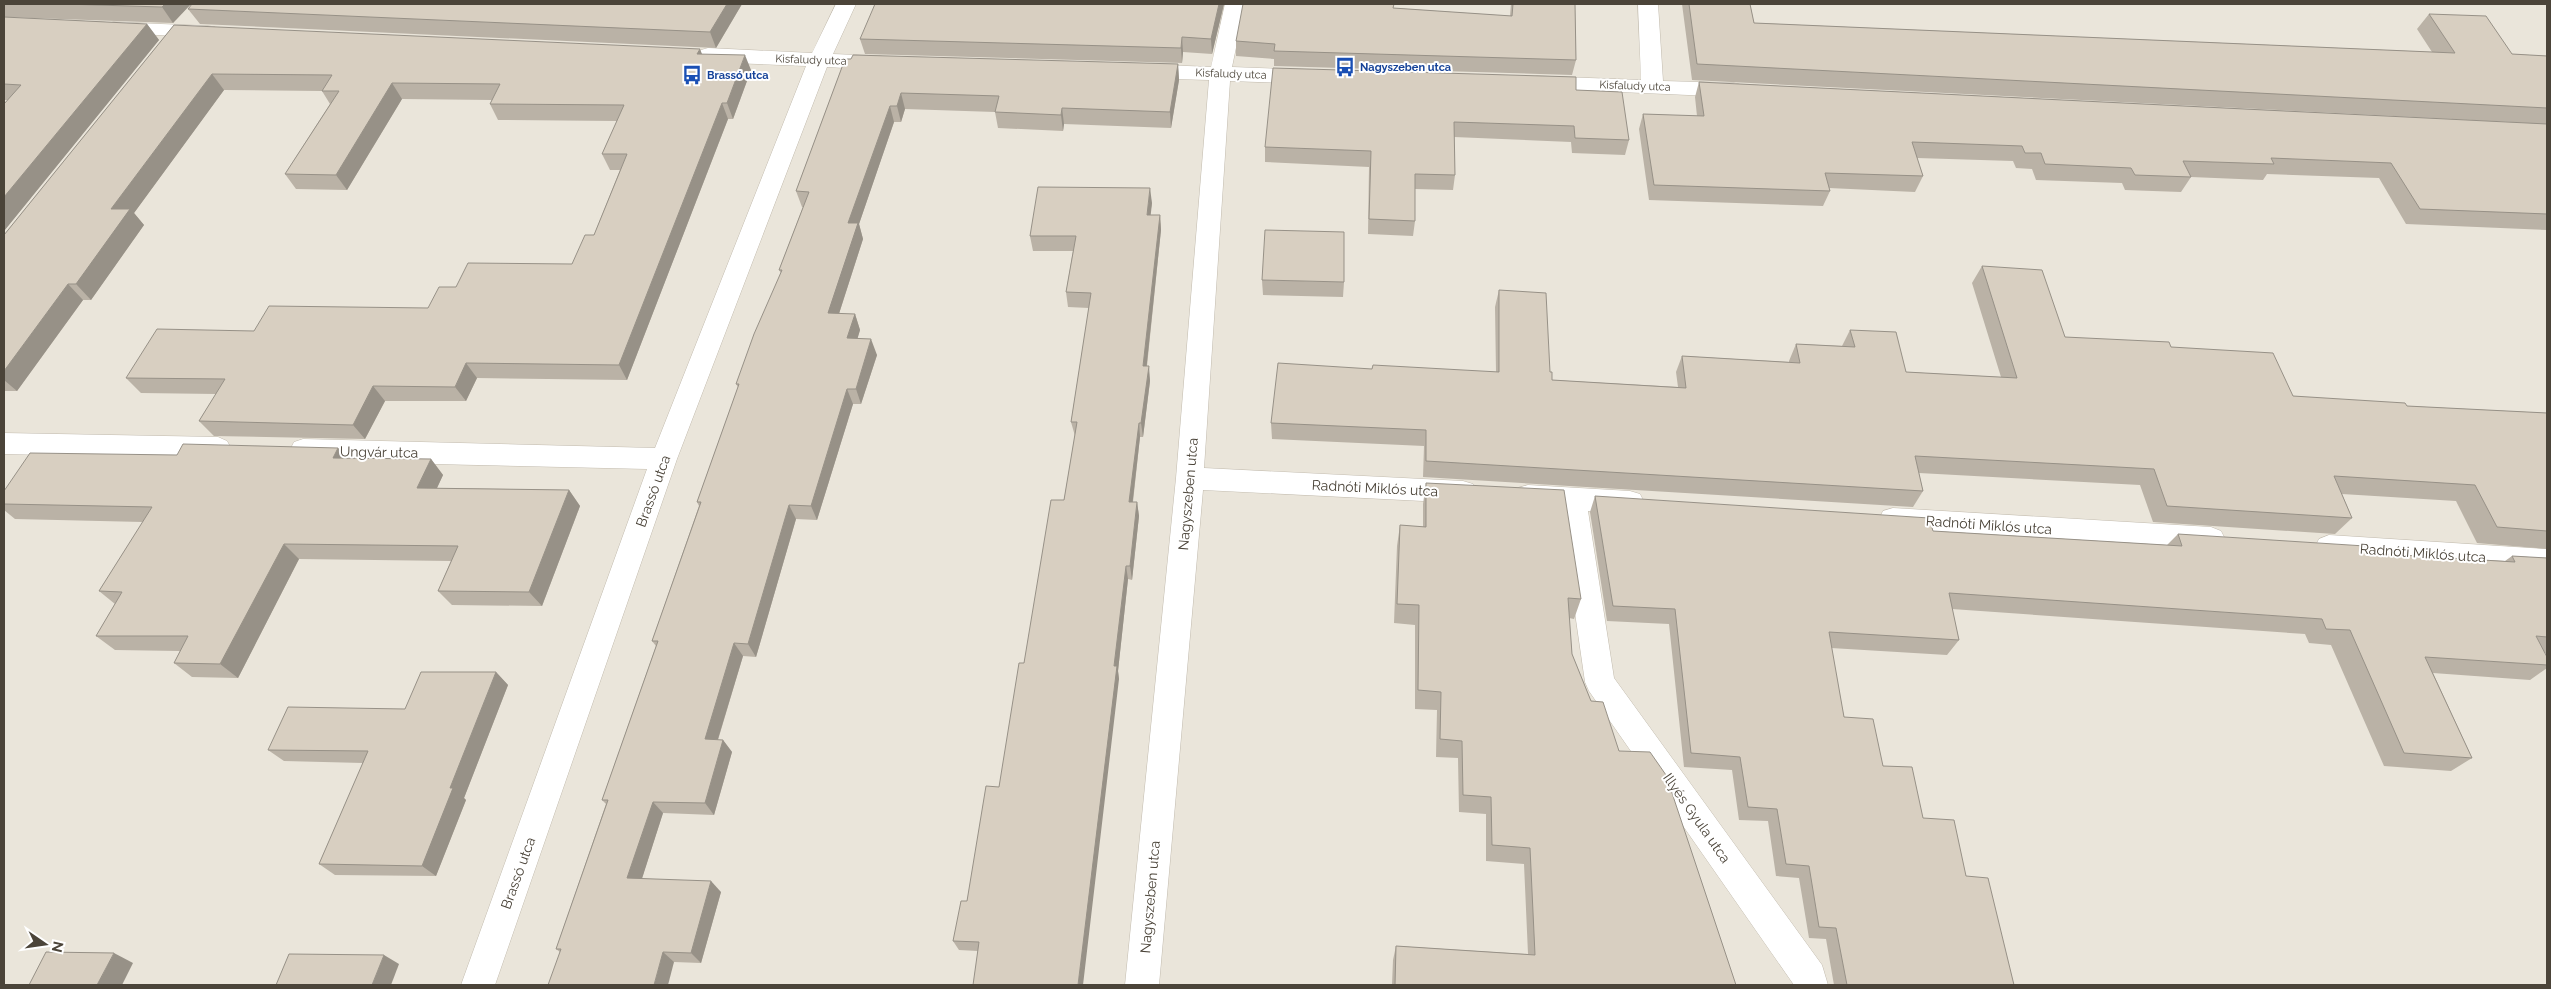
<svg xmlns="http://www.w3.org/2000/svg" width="2551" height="989" font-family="Raleway,sans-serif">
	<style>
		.residential { fill: #eae5da }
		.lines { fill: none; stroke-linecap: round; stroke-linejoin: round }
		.street-casing { stroke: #c2bbae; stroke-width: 1 }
		.street { fill: #fff; fill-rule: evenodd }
		.wall { fill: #bab2a6 }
		.shaded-wall { fill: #979187 }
		.building { fill: #d8cfc1; stroke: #979187 }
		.labels { text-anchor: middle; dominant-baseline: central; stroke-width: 4; stroke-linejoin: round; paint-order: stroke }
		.far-street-label { font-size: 11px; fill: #4b4439; stroke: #fff }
		.far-transit-label { font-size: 11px; font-weight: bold; fill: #164399; stroke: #fff; text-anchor: start }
		.street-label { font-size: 14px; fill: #4b4439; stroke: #fff }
	</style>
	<rect width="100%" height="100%" fill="#f6f3ec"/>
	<rect class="residential" x="4" y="4" width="2543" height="981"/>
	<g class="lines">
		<defs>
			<g id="street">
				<path d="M836,4h20l-23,50 47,2 8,2 3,5 -3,5 -8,2 -53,-3 -150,392 -182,526h-34l186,-516 -344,-8 -9,-3 -4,-8 4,-8 9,-3 352,9 151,-382 -98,-4 -7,-2 -4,-5 4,-5 7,-2 104,5z"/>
				<path d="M1225,4h20l-13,63 77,3 8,2 3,5 -3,5 -8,2 -79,-3 -26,387 259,13 10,3 4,8 -4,8 -10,3 -260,-13 -44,495h-34l51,-507 33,-398 -69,-2 -8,-2 -3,-5 3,-5 8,-2 71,3z"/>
				<path d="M1638,4h20l5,77 71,2 8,2 3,5 -3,5 -8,2 -205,-9 -3,-5 3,-5 8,-2 104,4z"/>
				<path d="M114,22l94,4 7,1 3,5 -3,5 -7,1 -101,-6 -3,-4 3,-4z"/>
				<path d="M4,433l214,4 9,4 4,7 -4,7 -9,4 -214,-5z"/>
				<path d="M1528,485l102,6 10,3 4,8 -4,8 -10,3 -42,-2 26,167 208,287 6,20h-34l-205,-294 -4,-9 -25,-173 -32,-2 -10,-3 -4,-8 4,-8z"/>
				<path d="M1893,508l318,19 10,4 4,8 -4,8 -10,4 -318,-21 -10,-3 -4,-8 4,-8z"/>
				<path d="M2329,535l218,14v24l-218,-14 -10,-4 -4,-8 4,-8z"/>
			</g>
		</defs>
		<use href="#street" class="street-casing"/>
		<use href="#street" class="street"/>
	</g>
	<g class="wall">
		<path d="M4,4h187l-18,19 -169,-6z"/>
		<path d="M192,4h550l-26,44 -516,-24 -12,-15z"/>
		<path d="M1224,4l-12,50 -29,-2 -1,11 -317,-9 -5,-15z"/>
		<path d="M1511,4h64l1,56 -4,15 -298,-9v-7l-38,-3v-15l157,-33 117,8z"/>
		<path d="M1682,4h68l4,19 678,29 -15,-23 12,-15 83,40 35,2v174l-141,-6 -27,-46 -112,-4 -4,6 -72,-3 -10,15 -56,-2 -3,-7 -86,-3 -4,-11 -16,-1 -3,-7 -96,-3 6,18 -8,16 -86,-4 1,3 -7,15 -174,-6 -10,-71 4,-15 54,2 -2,-19 4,-15 813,40 -820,-42z"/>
		<path d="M4,17l143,7 12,16 -155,191v-127l4,-4h-4z"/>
		<path d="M174,25l528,29 49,16 -18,49h-5l-101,261 -150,-2 -11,23h-81l-20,38 -151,-3 -15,-15 17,-27 -75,-1 -15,-15 128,-47 174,-23 28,-21 116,-23 22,-29 26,-65h-10l-8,-16 15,-33 -119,-1 -8,-16 2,-4 -90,-1 -55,91 -51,-1 -11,-15 45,-70 -8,-13 -98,-1 -90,123 10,12 -53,75h-8l-66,91h-13v-156z"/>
		<path d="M845,59l333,5 1,16 -8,48 -107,-4 -1,7 -65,-3 -3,-16 -90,-3 -4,13h-7l-35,102 4,15 -24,75h16l5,16 -3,9 20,16 -16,49h-8l-36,116 -21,-1 -40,138 -13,-1 -25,84h5l9,12 -18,63 -51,-2 -21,65 79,14 -20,71 -27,-1 -114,-10 -4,-3 50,-145 -4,-4 54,-154 -4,-5 47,-135 -2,-4 41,-115 -2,-3 45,-111 -2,-3 24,-63h-1l-6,-16z"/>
		<path d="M1576,90l53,50 -4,15 -53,-2 -1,-11 -117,-5 1,38 -2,15 -38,-1v32l-2,15 -45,-2 1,-67 -104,-5v-15z"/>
		<path d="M1152,203l-2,12h10l1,15 -14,136 3,15 -7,56h-3l-7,65h4l2,14 -7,64 -4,-1 -10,92 1,8 -141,272 -19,-1 -6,-9 14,-40 32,-114 25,-124 40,-163 11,-64 -4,-14 18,-114 -21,-1 -2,-15 7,-41h-40l-3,-15z"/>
		<path d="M1982,266l83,71 106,10 122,49 114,10 140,7v136l-70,-6 -21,-42 -114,-7 10,24 -17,16 -182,-12 -13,-37 -221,-12 4,18 -10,16 -490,-30 1,-31 -152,-7 -1,-16 101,-54 124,3 -1,-65 4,-17 51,82 2,8 126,7 -2,-15 6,-16 107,6v-1l7,-17 46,2 8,-16 56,42 95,5 -29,-94z"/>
		<path d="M1262,280l82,2 -1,15 -80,-2z"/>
		<path d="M338,448l9,10 84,1 12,16 -6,13 132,2 11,16 -38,100 -90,-1 -14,-14 13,-30 -152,-2 -61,119 -46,-1 -18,-14 6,-12 -65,-1 -19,-14 19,-32 -16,-13 44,-69 -128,-3 -11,-9v-19l173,-36z"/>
		<path d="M1426,483l155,116 -7,20 -5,-1 3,36 19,47 28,50 117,234h-344l1,-25 3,-14 132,8 -4,-90 -38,-3v-47l-27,-2 -1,-54 -22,-1 1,-47 -22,-1v-84l-21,-2 3,-77 3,-21 23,2v-23z"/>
		<path d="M1595,496l338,35 234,14 11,-11 190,19 137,8 7,-5 35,2v95h-2l2,4v11l-17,12 -97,-7 39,85 -21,13 -67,-5 -53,-121 -22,-2 -4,-9 -353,-25 7,31 -12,15 -116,-7 13,69 39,49 83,110 48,109h-180l-8,-46 -17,-1 -10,-60 -23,-2 -8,-55 -29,-1 -7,-50 -48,-3 -15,-143 -62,-3 -17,-109z"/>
		<path d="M496,672l12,13 -44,113 2,2 -30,76 -101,-1 -16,-11 44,-101 -79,-2 -16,-11 137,-41z"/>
	</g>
	<g class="shaded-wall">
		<path d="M165,4h26l-18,19 -11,-16z"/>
		<path d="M727,4h15l-26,44 -6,-16z"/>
		<path d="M1219,4h5l-12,50 -1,-15z"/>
		<path d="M147,24l12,16 -155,191v-34z"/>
		<path d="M1182,37l1,15 -1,11 -1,-15z"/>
		<path d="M700,49l6,15 -9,-10z"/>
		<path d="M745,55l6,15 -18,49 -6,-16z"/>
		<path d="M1178,64l1,16 -8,48 -1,-16z"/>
		<path d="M212,74l12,16 -90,123 10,12 -53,75 -15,-16 35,-75z"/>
		<path d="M392,83l10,16 -55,91 -11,-15z"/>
		<path d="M901,93l4,16 -4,13 -4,-16z"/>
		<path d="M722,103l6,16 -101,261 -8,-15z"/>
		<path d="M890,106l4,16 -35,102 4,15 -29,90 -6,-16 20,-90z"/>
		<path d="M1062,108l2,16 -1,7 -2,-16z"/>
		<path d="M1150,188l2,15 -3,27 -2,-15z"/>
		<path d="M1160,215l1,15 -16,151 -2,-15z"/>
		<path d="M68,284l15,16 -66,91 -13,-11v-9z"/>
		<path d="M855,314l5,16 -7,24 -6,-16z"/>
		<path d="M871,339l6,16 -16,49 -5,-15z"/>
		<path d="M466,363l11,15 -11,23 -11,-14z"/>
		<path d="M1149,366l1,15 -7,56 -2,-14z"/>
		<path d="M373,386l12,15 -20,38 -12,-14z"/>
		<path d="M847,389l6,15 -36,116 -6,-14z"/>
		<path d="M1139,423l1,14 -9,79 -2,-14z"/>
		<path d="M338,448l15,16 -20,-6z"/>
		<path d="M431,459l12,16 -13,28 -13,-15z"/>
		<path d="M569,490l11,16 -38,100 -13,-14z"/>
		<path d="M1137,502l2,14 -7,64 -2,-14z"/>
		<path d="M789,505l7,14 -40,138 -8,-13z"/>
		<path d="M284,544l15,15 -61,119 -18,-14z"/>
		<path d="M1126,566l2,13 -10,92 1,8 -36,306h-5l36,-319z"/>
		<path d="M734,643l9,13 -29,96 -9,-13z"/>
		<path d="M496,672l12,13 -44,113 2,2 -30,76 -14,-10 28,-78z"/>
		<path d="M723,740l9,12 -18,63 -9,-12z"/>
		<path d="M653,802l10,11 -24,75 -12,-10z"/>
		<path d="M711,881l10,11 -20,71 -10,-10z"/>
		<path d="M663,952l11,10 -6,23h-14z"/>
		<path d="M114,953l19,10 -11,22h-25z"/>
		<path d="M384,955l15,9 -8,21h-19z"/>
	</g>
	<g class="building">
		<path d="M64,4h101l-3,3z"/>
		<path d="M192,4h535l-17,28 -522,-23z"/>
		<path d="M875,4h344l-8,35 -29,-2 -1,11 -321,-9z"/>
		<path d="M1243,4h151l-1,4 119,8 1,-12h62l1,56 -302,-9 1,-7 -39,-3z"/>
		<path d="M1689,4h61l4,19 701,30 -26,-39 57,2 26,38 35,2v52l-850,-44z"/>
		<path d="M4,17l143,7 -143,173v-93l17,-19 -17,-1z"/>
		<path d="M174,25l526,24 -3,5 48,1 -18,48h-5l-103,262 -153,-2 -11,24 -82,-1 -20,39 -154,-4 26,-42 -99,-1 31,-49 97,2 15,-25 159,2 11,-21h17l12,-24 104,1 13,-29h9l33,-81h-25l22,-49 -134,-1 10,-20 -108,-1 -56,92 -51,-1 54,-83h-17l10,-16 -120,-1 -101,135h19l-54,75h-8l-64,87v-136z"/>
		<path d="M853,55l325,9 -8,48 -108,-4 -1,7 -66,-3 4,-16 -98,-3 -4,13h-7l-42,117h10l-30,90 27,1 -8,24 24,1 -15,50h-9l-36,117 -22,-1 -41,139 -14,-1 -29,96 18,1 -18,63 -52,-1 -26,76 84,3 -20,72 -28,-1 -9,33h-106l13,-36h-5l52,-149h-6l56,-159h-6l49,-139h-4l42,-118h-3l18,-50 28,-64h-3l30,-78 -13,-1 49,-132h6z"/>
		<path d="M1273,68l303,9v13l46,2 7,48 -54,-2 -1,-12 -120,-4 1,53 -40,-1v47l-46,-2 2,-68 -106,-4z"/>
		<path d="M1699,82l848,42v90l-127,-5 -29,-46 -120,-5 3,6 -91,-3 8,16 -56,-2 -4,-7 -86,-4 -4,-11h-16l-3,-7 -110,-4 11,34 -98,-3 5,18 -176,-6 -11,-71 61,2z"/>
		<path d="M1038,187l112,1 -3,27h13l-17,151h6l-8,57h-2l-10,79h8l-7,64h-4l-12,100h3l-39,319h-105l6,-43 -26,-1 8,-40h6l19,-115 13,1 20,-124h5l27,-163h13l13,-78h-6l20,-129 -25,-1 10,-56h-46z"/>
		<path d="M1265,230l79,2v50l-82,-2z"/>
		<path d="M1982,266l60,4 23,67 104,5 2,5 102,6 20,43 112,7 2,3 140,7v118l-50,-4 -22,-42 -141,-9 18,42 -185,-12 -13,-37 -239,-13 8,35 -497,-30v-31l-155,-7 7,-60 94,6 1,-4 126,7v-82l47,3 4,79h2v8l134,8 -4,-32 118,7 -4,-19 59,3 -5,-17 46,2 10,40 111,6z"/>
		<path d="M183,444l155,4 -5,10 98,1 -14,29 152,2 -40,102 -91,-1 20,-45 -174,-2 -64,120 -46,-1 14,-27h-92l26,-44 -23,-1 53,-84 -148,-3v-13l26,-38 147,2z"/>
		<path d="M1426,483l138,7 17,109 -13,-1 4,56 19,47 12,1 16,49 31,1 16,23 70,210h-341l1,-39 139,9 -5,-107 -38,-3 -1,-48 -28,-2 -1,-54 -22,-2 1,-47 -23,-2 1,-85 -22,-1 3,-79 26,2z"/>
		<path d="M1595,496l334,22 4,13 249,15 -4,-12 187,12 3,7 147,9 -3,-6 35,2v79l-11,-1 11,21v8l-122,-8 47,101 -68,-5 -54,-123 -24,-1 -4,-10 -373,-26 10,47 -130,-8 15,85 29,2 10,47 29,1 11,51 31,2 12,56 22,2 26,107h-167l-11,-57 -17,-1 -10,-61 -23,-2 -9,-55 -29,-2 -8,-50 -49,-4 -16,-144 -62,-3z"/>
		<path d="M421,672h75l-46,116h3l-31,78 -103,-2 49,-113 -100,-1 20,-43 117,2z"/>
		<path d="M46,952l68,1 -17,32h-68z"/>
		<path d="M289,954l95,1 -12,30h-96z"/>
	</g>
	<defs>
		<symbol id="bus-bare" viewBox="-9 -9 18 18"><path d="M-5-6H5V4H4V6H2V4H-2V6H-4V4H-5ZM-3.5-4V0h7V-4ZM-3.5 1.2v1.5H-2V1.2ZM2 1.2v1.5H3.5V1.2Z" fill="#1a4fb4" stroke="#fff" stroke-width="2.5" paint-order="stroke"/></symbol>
	</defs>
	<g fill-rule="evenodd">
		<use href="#bus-bare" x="1331" y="53" width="28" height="28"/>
		<use href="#bus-bare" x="678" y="61" width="28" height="28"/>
	</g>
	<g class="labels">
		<g class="far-street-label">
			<text transform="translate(811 60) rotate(2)">Kisfaludy utca</text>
			<text transform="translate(1231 74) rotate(2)">Kisfaludy utca</text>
			<text transform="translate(1635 86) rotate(2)">Kisfaludy utca</text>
		</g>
		<g class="far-transit-label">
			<text x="1360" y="67">Nagyszeben utca</text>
			<text x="707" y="75">Brassó utca</text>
		</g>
		<g class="street-label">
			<text transform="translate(379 452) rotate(1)">Ungvár utca</text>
			<text transform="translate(1375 488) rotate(3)">Radnóti Miklós utca</text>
			<text transform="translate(653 491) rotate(-70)">Brassó utca</text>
			<text transform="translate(1188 494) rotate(-85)">Nagyszeben utca</text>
			<text transform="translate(1989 525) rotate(4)">Radnóti Miklós utca</text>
			<text transform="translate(2423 553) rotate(4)">Radnóti Miklós utca</text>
			<text transform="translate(1697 818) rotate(55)">Illyés Gyula utca</text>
			<text transform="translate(518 873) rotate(-70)">Brassó utca</text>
			<text transform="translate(1150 897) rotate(-85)">Nagyszeben utca</text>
		</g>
	</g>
	<rect width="2551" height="989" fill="none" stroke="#4b4439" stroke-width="10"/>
	<g transform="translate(45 944) rotate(103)" stroke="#ffffff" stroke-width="4" paint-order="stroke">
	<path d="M0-4L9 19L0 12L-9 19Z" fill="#4b4439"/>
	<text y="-8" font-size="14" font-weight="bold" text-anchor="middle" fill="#4b4439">N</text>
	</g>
</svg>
